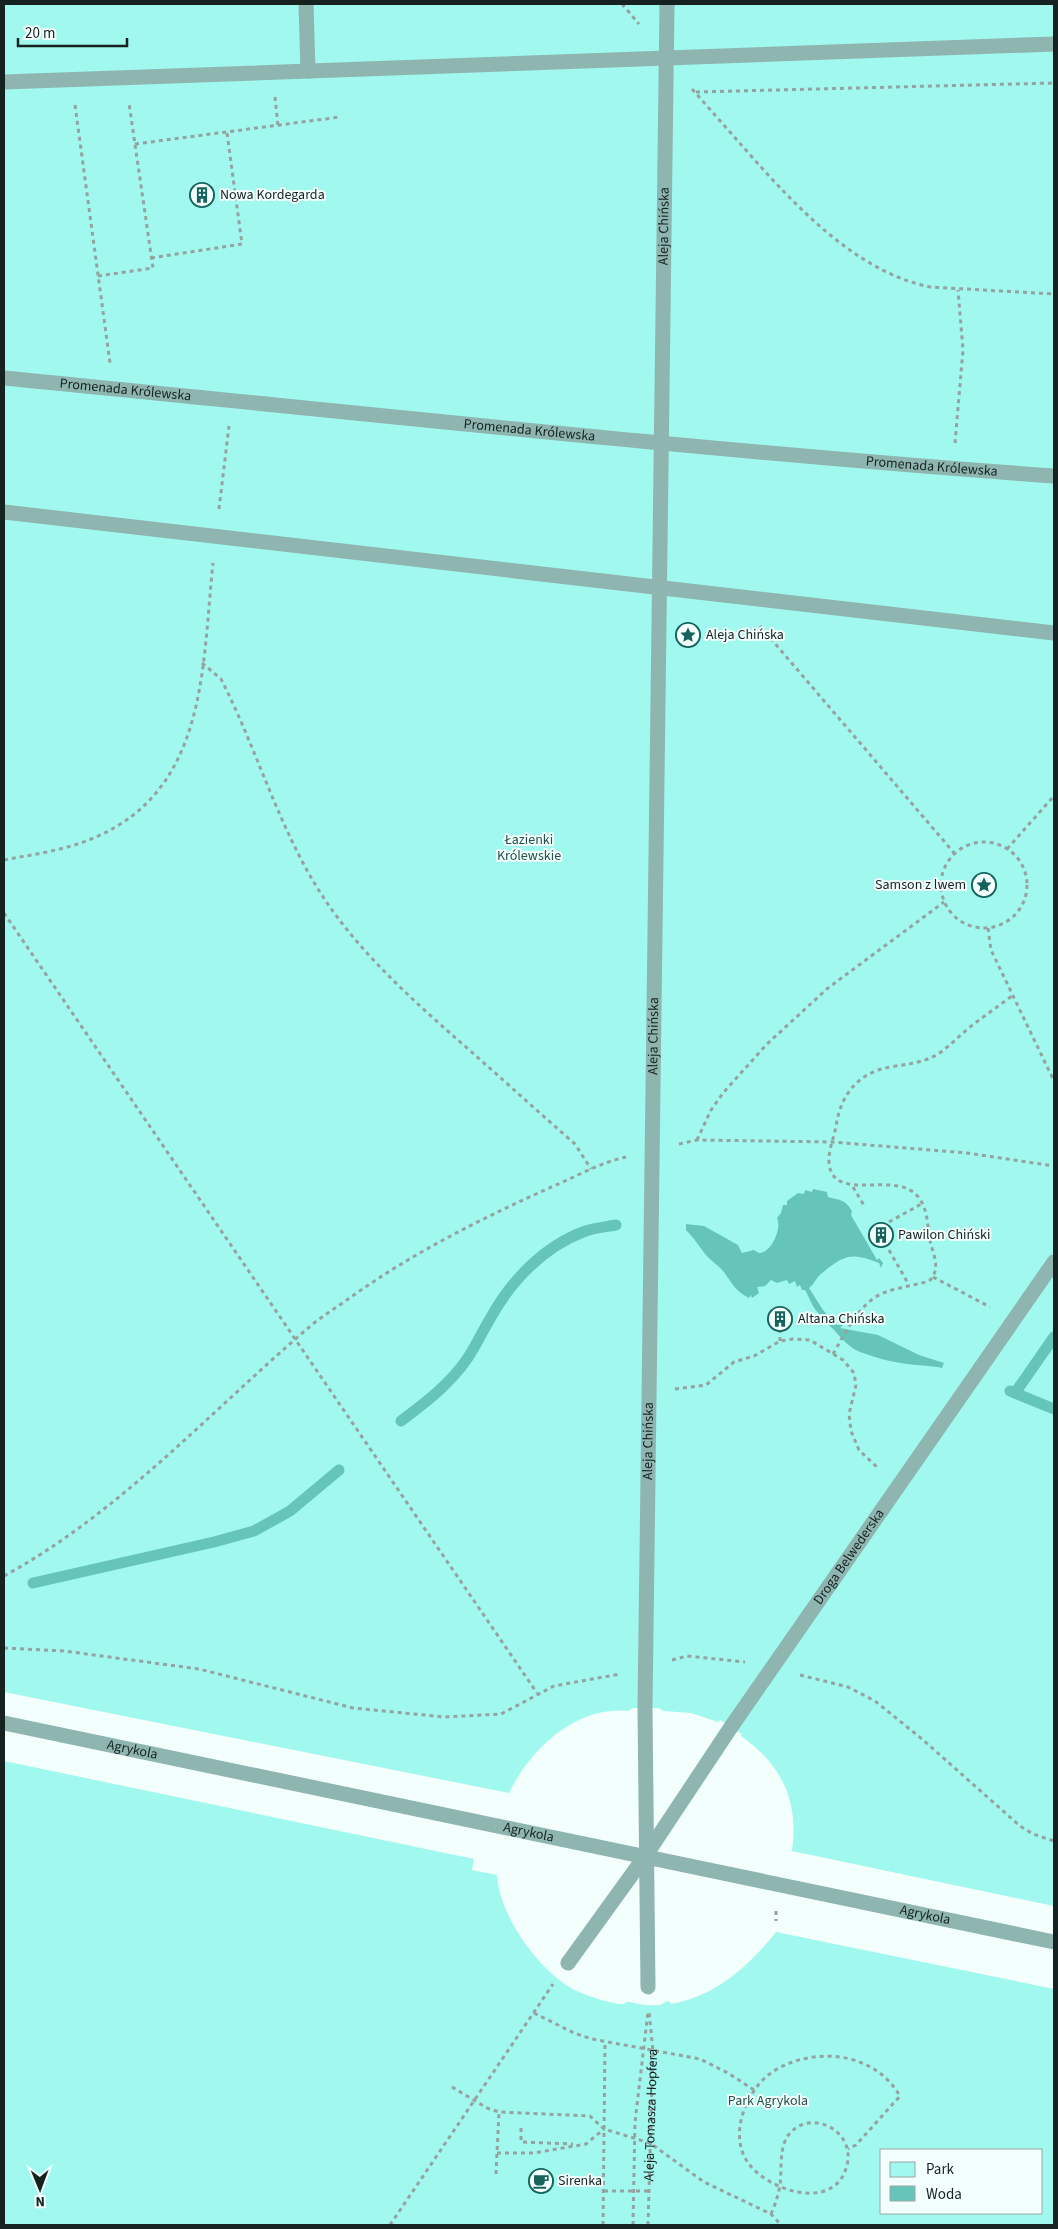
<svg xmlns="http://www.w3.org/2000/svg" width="1058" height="2229" font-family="'Source Sans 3',sans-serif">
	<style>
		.green { fill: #a1f8ee; fill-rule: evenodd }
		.water { fill: #66c5bb }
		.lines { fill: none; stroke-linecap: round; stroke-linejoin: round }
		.stream { stroke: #66c5bb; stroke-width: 11 }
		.path { stroke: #95a2a0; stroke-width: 3; stroke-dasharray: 4 4; stroke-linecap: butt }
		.pedestrian { stroke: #8fb5b0; stroke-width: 15 }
		.labels { text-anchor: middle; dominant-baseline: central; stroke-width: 4; stroke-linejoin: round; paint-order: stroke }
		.poi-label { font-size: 14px; fill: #162220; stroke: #f2fffd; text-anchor: start }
		.street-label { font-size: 14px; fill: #162220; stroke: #f2fffd }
		.park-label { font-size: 14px; fill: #26514c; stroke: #f2fffd }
	</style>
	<rect width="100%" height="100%" fill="#f2fffd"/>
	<g class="green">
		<path d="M4,4h1050v1902l-262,-55c7,-50 -10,-86 -51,-115l1,-2 -22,-14 -2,2 -27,-9 -27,-2 -6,-3h-25l-5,3c-51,-6 -98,38 -119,82l-505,-101z"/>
		<path d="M4,1761l470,98 -2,11 25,5c2,41 44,100 82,117 9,4 36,13 44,12 3,0 2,-3 6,-2 10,2 17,4 31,3l5,-3 4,-1 2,3c45,-8 77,-37 105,-72l278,57v236h-1050zM882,2150h160v63h-160z"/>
	</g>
	<path class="water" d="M813,1189l14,3 1,5c11,3 17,2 24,14l-1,4 26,45 2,-2 4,5 -2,5 -2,-5c-29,-11 -34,-8 -57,10 -6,4 -7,11 -13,15l14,22 14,15h6l-3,3 38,7 41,20 25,8 -2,5c-12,-3 -23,-2 -35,-4 -16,-2 -33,-7 -47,-12 -17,-7 -25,-25 -38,-32v-4c-10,-7 -11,-16 -17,-26h-3l-2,-5 -3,2 -2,-6 -6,3 -2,-4 -10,3 -6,-3 -6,6 -8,1 2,6 -7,5 -1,-3 -2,3c-15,-8 -16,-14 -26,-27 -5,-6 -12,-10 -17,-16 -7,-9 -12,-17 -20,-25v-6l18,2 34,19 4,8 12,-3 5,3c13,0 23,-25 18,-35l4,-5 2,-8h4v-4l11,-8 6,1 1,-4 7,2z"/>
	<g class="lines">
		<g class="stream">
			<path d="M1010,1391l44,18"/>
			<path d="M1015,1393l39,-56"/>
			<path d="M401,1421c24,-18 49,-37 66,-62 9,-13 15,-27 23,-40 20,-37 53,-72 93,-87 10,-4 22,-5 33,-7"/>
			<path d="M33,1583l181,-41 40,-11 36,-20 49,-41"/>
		</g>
		<g class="path">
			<path d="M622,4l17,20"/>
			<path d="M692,89c15,17 30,34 45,51 51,58 115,131 193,147l124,7"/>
			<path d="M696,92l358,-9"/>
			<path d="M275,97l3,29"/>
			<path d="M75,105l35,258"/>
			<path d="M135,144l205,-27"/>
			<path d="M151,258l91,-14 -15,-111"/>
			<path d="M98,276l55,-8 -24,-165"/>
			<path d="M955,443l8,-93 -5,-60"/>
			<path d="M219,509l10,-83"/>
			<path d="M760,626l195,228"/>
			<path d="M202,663l19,16c35,68 56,144 97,210 36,58 90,107 141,152 39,34 77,69 116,103l16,25"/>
			<circle cx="984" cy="885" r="43"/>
			<path d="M1007,849l47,-53"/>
			<path d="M4,860c31,-6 63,-10 92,-23 112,-49 106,-171 117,-274"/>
			<path d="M4,913l533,780"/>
			<path d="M988,928l3,22 63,131"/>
			<path d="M697,1140l14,-30 12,-17 44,-49 61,-56 116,-86"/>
			<path d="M679,1144l18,-4 135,2 135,11 87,13"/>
			<path d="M853,1187l12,20"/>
			<path d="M889,1222l34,-19"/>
			<path d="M889,1250l20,35"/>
			<path d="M933,1277l57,30"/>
			<path d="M780,1341v-15"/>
			<path d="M833,1354c11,-19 26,-50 48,-60 16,-7 32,-8 48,-13 11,-10 6,-23 2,-36 -4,-15 -2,-34 -12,-47 -21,-30 -86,7 -90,-35 -1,-12 5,-25 7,-37 5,-32 22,-53 54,-59 17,-3 33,-4 48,-13 12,-8 21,-18 32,-27 14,-11 29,-21 43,-32"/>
			<path d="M675,1389l31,-4 28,-23 20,-6 26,-15 13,-2 17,1 33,20 11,13 2,12 -7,29 2,17 8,19 19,18"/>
			<path d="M4,1576c115,-63 204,-162 303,-247 11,-10 24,-18 37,-27 66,-48 138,-84 212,-117 23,-10 46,-23 70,-28"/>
			<path d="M4,1648l60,3 135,18 154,39 92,9 56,-3 53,-28 66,-12"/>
			<path d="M672,1660l15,-4 58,6"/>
			<path d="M800,1675l48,12 27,14 47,38 98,87 13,8 21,7"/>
			<path d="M776,1911v10"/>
			<path d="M534,2013l40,20 18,6 108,20 28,14 26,17"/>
			<path d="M452,2087l35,21 12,4 91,4 14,13 46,14 54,39 67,32 10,11"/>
			<path d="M521,2128v14l52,2"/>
			<path d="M497,2153h37l52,-9 18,-15"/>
			<path d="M496,2174l3,-62"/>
			<path d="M604,2191h45"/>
			<path d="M771,2214c4,-9 7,-18 9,-29 2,-15 -1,-34 7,-48 21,-31 69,-7 60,28 -11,47 -77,27 -98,-1 -21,-27 -4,-69 18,-88 22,-18 56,-24 83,-17 22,6 38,17 50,37l-44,49 -8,4"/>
			<path d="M390,2225l163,-241"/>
			<path d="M603,2225l2,-183"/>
			<path d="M633,2225l2,-103 13,-110"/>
			<path id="s1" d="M648,2225l5,-174 -4,-39"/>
		</g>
		<g class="pedestrian">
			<path d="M306,4l2,67"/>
			<path d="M4,82l1050,-38"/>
			<path id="s2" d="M4,378c350,34 700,73 1050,98"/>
			<path d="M4,512l1050,121"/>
			<path id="s3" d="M4,1723l1050,219"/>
			<path id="s4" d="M568,1963l78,-108 85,-128 323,-465"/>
			<path id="s5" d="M648,1987l-3,-279 22,-1704"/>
		</g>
	</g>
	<defs>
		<symbol id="building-ring" viewBox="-11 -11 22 22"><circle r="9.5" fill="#f2fffd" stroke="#15635c" stroke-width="1.5"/><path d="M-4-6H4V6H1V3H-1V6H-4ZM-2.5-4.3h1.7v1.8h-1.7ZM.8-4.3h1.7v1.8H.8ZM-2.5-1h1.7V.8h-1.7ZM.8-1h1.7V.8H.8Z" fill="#15635c"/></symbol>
		<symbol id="sight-ring" viewBox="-11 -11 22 22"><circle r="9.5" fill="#f2fffd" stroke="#15635c" stroke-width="1.5"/><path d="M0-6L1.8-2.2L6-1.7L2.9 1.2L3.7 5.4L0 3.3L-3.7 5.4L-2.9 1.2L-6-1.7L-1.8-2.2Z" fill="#15635c"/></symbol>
		<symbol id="cafe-ring" viewBox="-11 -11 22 22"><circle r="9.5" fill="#f2fffd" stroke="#15635c" stroke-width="1.5"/><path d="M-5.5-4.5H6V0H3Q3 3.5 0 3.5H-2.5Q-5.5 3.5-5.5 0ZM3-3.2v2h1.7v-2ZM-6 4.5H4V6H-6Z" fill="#15635c"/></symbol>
	</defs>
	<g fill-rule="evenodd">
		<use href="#building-ring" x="188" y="181" width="28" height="28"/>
		<use href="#sight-ring" x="674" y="621" width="28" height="28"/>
		<use href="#sight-ring" x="970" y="871" width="28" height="28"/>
		<use href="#building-ring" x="867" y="1221" width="28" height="28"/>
		<use href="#building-ring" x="766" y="1305" width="28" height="28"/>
		<use href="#cafe-ring" x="527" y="2167" width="28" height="28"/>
	</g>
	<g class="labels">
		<g class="poi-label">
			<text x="220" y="195">Nowa Kordegarda</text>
			<text x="706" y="635">Aleja Chińska</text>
			<text x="966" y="885" text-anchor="end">Samson z lwem</text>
			<text x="898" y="1235">Pawilon Chiński</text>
			<text x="798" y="1319">Altana Chińska</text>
			<text x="558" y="2181">Sirenka</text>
		</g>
		<g class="street-label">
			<text stroke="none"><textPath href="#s5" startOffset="1761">Aleja Chińska</textPath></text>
			<text stroke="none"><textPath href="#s2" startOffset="122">Promenada Królewska</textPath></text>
			<text stroke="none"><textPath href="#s2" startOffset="528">Promenada Królewska</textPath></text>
			<text stroke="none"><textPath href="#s2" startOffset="932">Promenada Królewska</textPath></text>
			<text stroke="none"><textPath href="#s5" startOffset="951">Aleja Chińska</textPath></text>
			<text stroke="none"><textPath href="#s5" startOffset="546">Aleja Chińska</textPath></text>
			<text stroke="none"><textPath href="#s4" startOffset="494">Droga Belwederska</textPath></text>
			<text stroke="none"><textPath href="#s3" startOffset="131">Agrykola</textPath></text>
			<text stroke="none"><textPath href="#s3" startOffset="536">Agrykola</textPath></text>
			<text stroke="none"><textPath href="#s3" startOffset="941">Agrykola</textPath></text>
			<text stroke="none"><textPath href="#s1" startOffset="110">Aleja Tomasza Hopfera</textPath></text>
		</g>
		<g class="park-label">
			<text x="529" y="840">Łazienki<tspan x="529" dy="16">Królewskie</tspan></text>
			<text x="768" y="2101">Park Agrykola</text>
		</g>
	</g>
	<rect width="1058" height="2229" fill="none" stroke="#162220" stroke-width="10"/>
	<rect x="880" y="2149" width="162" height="65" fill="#f2fffd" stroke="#9aa7a5"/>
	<rect x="890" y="2162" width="25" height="15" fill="#a1f8ee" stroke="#9aa7a5"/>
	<text x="926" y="2174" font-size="15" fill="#162220">Park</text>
	<rect x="890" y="2186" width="25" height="15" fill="#66c5bb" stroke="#9aa7a5"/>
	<text x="926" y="2199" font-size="15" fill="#162220">Woda</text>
	<g transform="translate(40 2189) rotate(179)" stroke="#f2fffd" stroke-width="4" paint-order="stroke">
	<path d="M0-4L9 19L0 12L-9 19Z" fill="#162220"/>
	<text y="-8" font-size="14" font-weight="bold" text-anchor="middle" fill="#162220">N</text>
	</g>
	<path d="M18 38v8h109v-8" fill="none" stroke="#162220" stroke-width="2.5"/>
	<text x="25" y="38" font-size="15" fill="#162220" stroke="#f2fffd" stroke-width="4" paint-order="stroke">20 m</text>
</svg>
